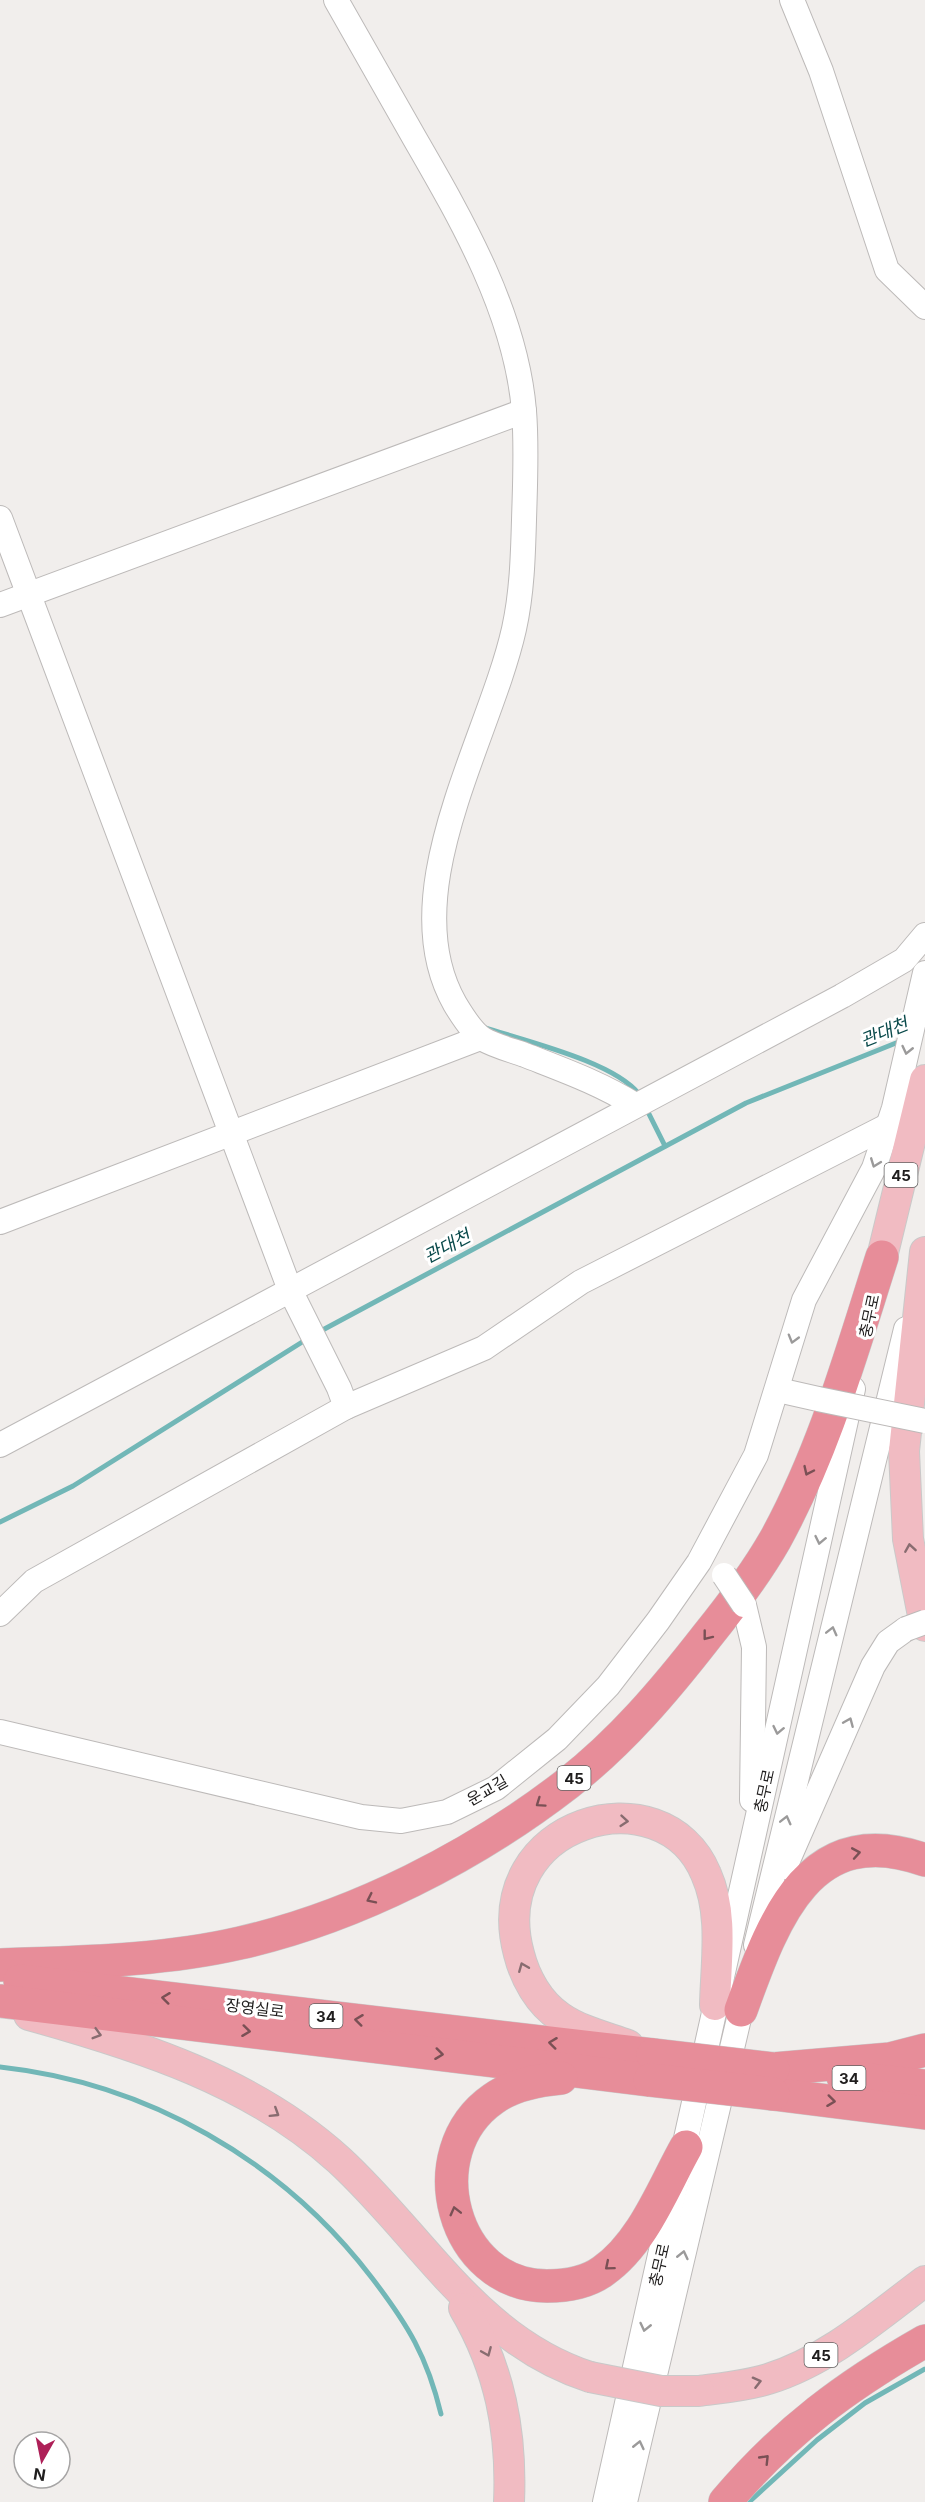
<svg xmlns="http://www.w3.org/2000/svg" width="925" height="2502" font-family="Inter,'Noto Sans KR',sans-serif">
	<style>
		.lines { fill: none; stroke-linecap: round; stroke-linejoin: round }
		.stream { stroke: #72b7b7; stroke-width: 5 }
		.minor-casing { stroke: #bdbab9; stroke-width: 26 }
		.major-casing { stroke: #c9c9c9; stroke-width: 32 }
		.highway-casing { stroke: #c9c9c9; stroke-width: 34 }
		.minor { stroke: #fff; stroke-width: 24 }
		.major { stroke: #f1bbc2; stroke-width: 30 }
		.highway { stroke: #e78d99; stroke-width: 33 }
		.minor-bridge-casing { stroke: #bdbab9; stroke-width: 26; stroke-linecap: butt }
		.major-bridge-casing { stroke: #c9c9c9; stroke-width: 32; stroke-linecap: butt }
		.highway-bridge-casing { stroke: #c9c9c9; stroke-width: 34; stroke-linecap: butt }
		.minor-bridge { stroke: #fff; stroke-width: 24 }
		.major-bridge { stroke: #f1bbc2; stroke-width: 30 }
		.highway-bridge { stroke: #e78d99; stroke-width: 33 }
		.oneway { stroke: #9b9a9a }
		.oneway2 { stroke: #7a5055 }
		.oneway3 { stroke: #886c70 }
		.labels { text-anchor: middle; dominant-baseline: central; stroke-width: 6; stroke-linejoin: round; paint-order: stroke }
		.shield { fill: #fff; stroke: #636262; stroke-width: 1.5 }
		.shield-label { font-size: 15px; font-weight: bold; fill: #201e1e }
		.street-label { font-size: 16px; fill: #201e1e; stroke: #fff }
		.water-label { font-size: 18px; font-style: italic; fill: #0a4a4b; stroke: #fff }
	</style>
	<rect width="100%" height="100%" fill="#f1eeec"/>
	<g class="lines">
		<g class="stream">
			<path d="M483,1027c41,14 130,34 156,67"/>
			<path d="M648,1112l17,34"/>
			<path d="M317,1333l429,-230 155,-62"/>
			<path d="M0,1522l73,-36 234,-147"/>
			<path d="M0,2067c147,16 282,93 372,211 36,47 55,78 69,136"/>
			<path d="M749,2502l68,-62 48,-37 60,-34"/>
		</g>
		<defs>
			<g id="minor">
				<path d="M336,0c26,46 53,93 79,139 48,83 101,175 109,272 3,36 1,73 0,109 -1,36 -2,73 -10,109 -25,111 -122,265 -59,375 6,10 18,29 28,35 12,7 28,11 42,16 38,15 75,28 110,50"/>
				<path d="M792,0l29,71 66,199 38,37"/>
				<path d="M0,518l290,772 49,98 7,19"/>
				<path d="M0,605l524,-194"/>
				<path d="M0,1222l480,-184"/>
				<path d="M778,1390l40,9"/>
				<path d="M0,1445l842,-449 62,-36 21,-25"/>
				<path d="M744,1605l10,42 -2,153"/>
				<path d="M0,1614l34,-33 312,-174 138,-59 97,-66 306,-156"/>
				<path d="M0,1732l361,85 40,4 46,-9 49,-24 61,-49 51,-53 50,-65 41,-59 57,-107 48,-155 70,-132 20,-60 31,-135"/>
				<path d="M785,1867l88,-201 15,-24 18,-13"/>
				<path d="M756,1945l150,-616"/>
				<path d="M605,2502l248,-1113"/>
				<path d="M625,2502l120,-509"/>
			</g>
			<g id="major">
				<path d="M925,1252l-21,199 4,88 17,87"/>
				<path d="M882,1257l43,-177"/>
				<path d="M29,2015c111,31 223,66 310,145 83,76 138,181 251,217"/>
				<path d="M628,2045c-22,-8 -48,-14 -68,-28 -21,-14 -35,-39 -41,-63 -36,-133 144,-184 187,-80 18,40 10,87 9,131"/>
				<path d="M464,2308c36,61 48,124 45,194"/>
				<path d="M699,2391c23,-3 47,-5 69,-12 59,-18 109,-62 157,-98"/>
			</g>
			<g id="highway">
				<path d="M0,1965c80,-3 162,-4 240,-22 115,-26 234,-87 327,-159 54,-42 98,-94 140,-148 25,-31 48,-61 68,-96 49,-89 76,-186 107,-283"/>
				<path d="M20,1981l633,74"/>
				<path d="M0,2001l650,79"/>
				<path d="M741,2010c32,-88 67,-192 184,-150"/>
				<path d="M773,2069l117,-10 35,-9"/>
				<path d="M843,2077l82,9"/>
				<path d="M561,2078c-23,2 -49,7 -68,21 -76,53 -41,187 54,187 19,0 41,-4 56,-15 40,-28 60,-83 83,-124"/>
				<path d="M773,2094l152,19"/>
				<path d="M725,2502c60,-71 121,-116 200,-161"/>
			</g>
		</defs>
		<use href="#minor" class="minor-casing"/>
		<use href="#major" class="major-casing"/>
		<use href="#highway" class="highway-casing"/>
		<use href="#minor" class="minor"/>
		<use href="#major" class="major"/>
		<use href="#highway" class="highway"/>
		<defs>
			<g id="minor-bridge">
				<path d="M818,1399l107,22"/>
				<path d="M724,1575l20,30"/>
				<path d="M906,1629l19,-7"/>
			</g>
			<path id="major-bridge" d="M590,2377l71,14h38"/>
			<g id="highway-bridge">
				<path d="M653,2055l120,14"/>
				<path d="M650,2080l123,14"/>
			</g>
		</defs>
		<use href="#minor-bridge" class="minor-bridge-casing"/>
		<use href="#major-bridge" class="major-bridge-casing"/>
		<use href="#highway-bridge" class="highway-bridge-casing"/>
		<use href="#minor-bridge" class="minor-bridge"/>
		<use href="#major-bridge" class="major-bridge"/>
		<use href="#highway-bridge" class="highway-bridge"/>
	</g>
	<defs><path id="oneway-chevron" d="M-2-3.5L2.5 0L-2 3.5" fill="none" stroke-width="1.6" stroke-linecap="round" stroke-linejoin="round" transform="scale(1.5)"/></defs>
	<g class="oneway">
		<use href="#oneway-chevron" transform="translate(907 1050) rotate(103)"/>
		<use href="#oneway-chevron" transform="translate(875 1163) rotate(111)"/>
		<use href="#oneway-chevron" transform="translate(793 1339) rotate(106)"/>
		<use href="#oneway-chevron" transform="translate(820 1540) rotate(102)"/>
		<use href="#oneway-chevron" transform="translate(832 1631) rotate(-76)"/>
		<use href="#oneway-chevron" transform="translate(849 1722) rotate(-67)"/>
		<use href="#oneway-chevron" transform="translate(778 1730) rotate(102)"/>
		<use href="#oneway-chevron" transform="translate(786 1820) rotate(-76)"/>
		<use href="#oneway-chevron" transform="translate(683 2255) rotate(-77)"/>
		<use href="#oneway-chevron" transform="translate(645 2327) rotate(103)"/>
		<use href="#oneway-chevron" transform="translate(639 2445) rotate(-77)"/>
	</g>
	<g class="oneway2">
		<use href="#oneway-chevron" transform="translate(808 1471) rotate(115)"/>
		<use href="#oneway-chevron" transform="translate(707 1636) rotate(128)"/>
		<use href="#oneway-chevron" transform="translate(540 1803) rotate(145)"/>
		<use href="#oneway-chevron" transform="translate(856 1853) rotate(-10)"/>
		<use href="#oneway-chevron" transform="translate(371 1899) rotate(154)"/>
		<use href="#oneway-chevron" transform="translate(166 1998) rotate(-173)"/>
		<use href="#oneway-chevron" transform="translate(359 2020) rotate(-173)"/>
		<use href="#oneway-chevron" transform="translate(246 2031) rotate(7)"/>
		<use href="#oneway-chevron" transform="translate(553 2043) rotate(-173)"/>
		<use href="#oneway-chevron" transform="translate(439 2054) rotate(7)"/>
		<use href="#oneway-chevron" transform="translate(831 2101) rotate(7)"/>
		<use href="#oneway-chevron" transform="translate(455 2211) rotate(-104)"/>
		<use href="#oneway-chevron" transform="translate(609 2266) rotate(140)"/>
		<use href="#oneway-chevron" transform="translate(765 2459) rotate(-46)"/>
	</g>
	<g class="oneway3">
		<use href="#oneway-chevron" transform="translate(910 1548) rotate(-99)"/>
		<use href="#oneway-chevron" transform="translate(624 1821) rotate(5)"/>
		<use href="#oneway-chevron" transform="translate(523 1967) rotate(-112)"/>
		<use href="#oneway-chevron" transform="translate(97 2034) rotate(16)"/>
		<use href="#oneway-chevron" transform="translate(275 2113) rotate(32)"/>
		<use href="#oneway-chevron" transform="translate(487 2352) rotate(67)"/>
		<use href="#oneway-chevron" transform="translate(757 2382) rotate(-14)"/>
	</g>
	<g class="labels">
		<g class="shield">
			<rect x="884.5" y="1163" width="33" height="24" rx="4.5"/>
			<rect x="557.5" y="1766" width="33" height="24" rx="4.5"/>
			<rect x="309.5" y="2004" width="33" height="24" rx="4.5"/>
			<rect x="832.5" y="2066" width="33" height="24" rx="4.5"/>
			<rect x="804.5" y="2343" width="33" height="24" rx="4.5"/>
		</g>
		<g class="shield-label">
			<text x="901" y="1175">45</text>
			<text x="574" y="1778">45</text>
			<text x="326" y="2016">34</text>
			<text x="849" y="2078">34</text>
			<text x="821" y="2355">45</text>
		</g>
		<g class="street-label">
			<text transform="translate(869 1316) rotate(-78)">충무로</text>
			<text transform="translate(487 1790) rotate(-30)">운교길</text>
			<text transform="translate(764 1791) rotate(-78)">충무로</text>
			<text transform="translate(255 2008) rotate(7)">장영실로</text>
			<text transform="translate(659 2265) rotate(-77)">충무로</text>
		</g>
		<g class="water-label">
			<text transform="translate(884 1032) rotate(-22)">관대천</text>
			<text transform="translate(447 1246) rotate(-28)">관대천</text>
		</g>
	</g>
	<g transform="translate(42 2460) rotate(189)"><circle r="28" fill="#ffffff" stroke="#a6a5a5" stroke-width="1.5"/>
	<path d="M0-4.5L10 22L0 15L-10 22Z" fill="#ae2058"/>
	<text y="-9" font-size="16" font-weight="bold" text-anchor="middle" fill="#201e1e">N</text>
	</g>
</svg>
